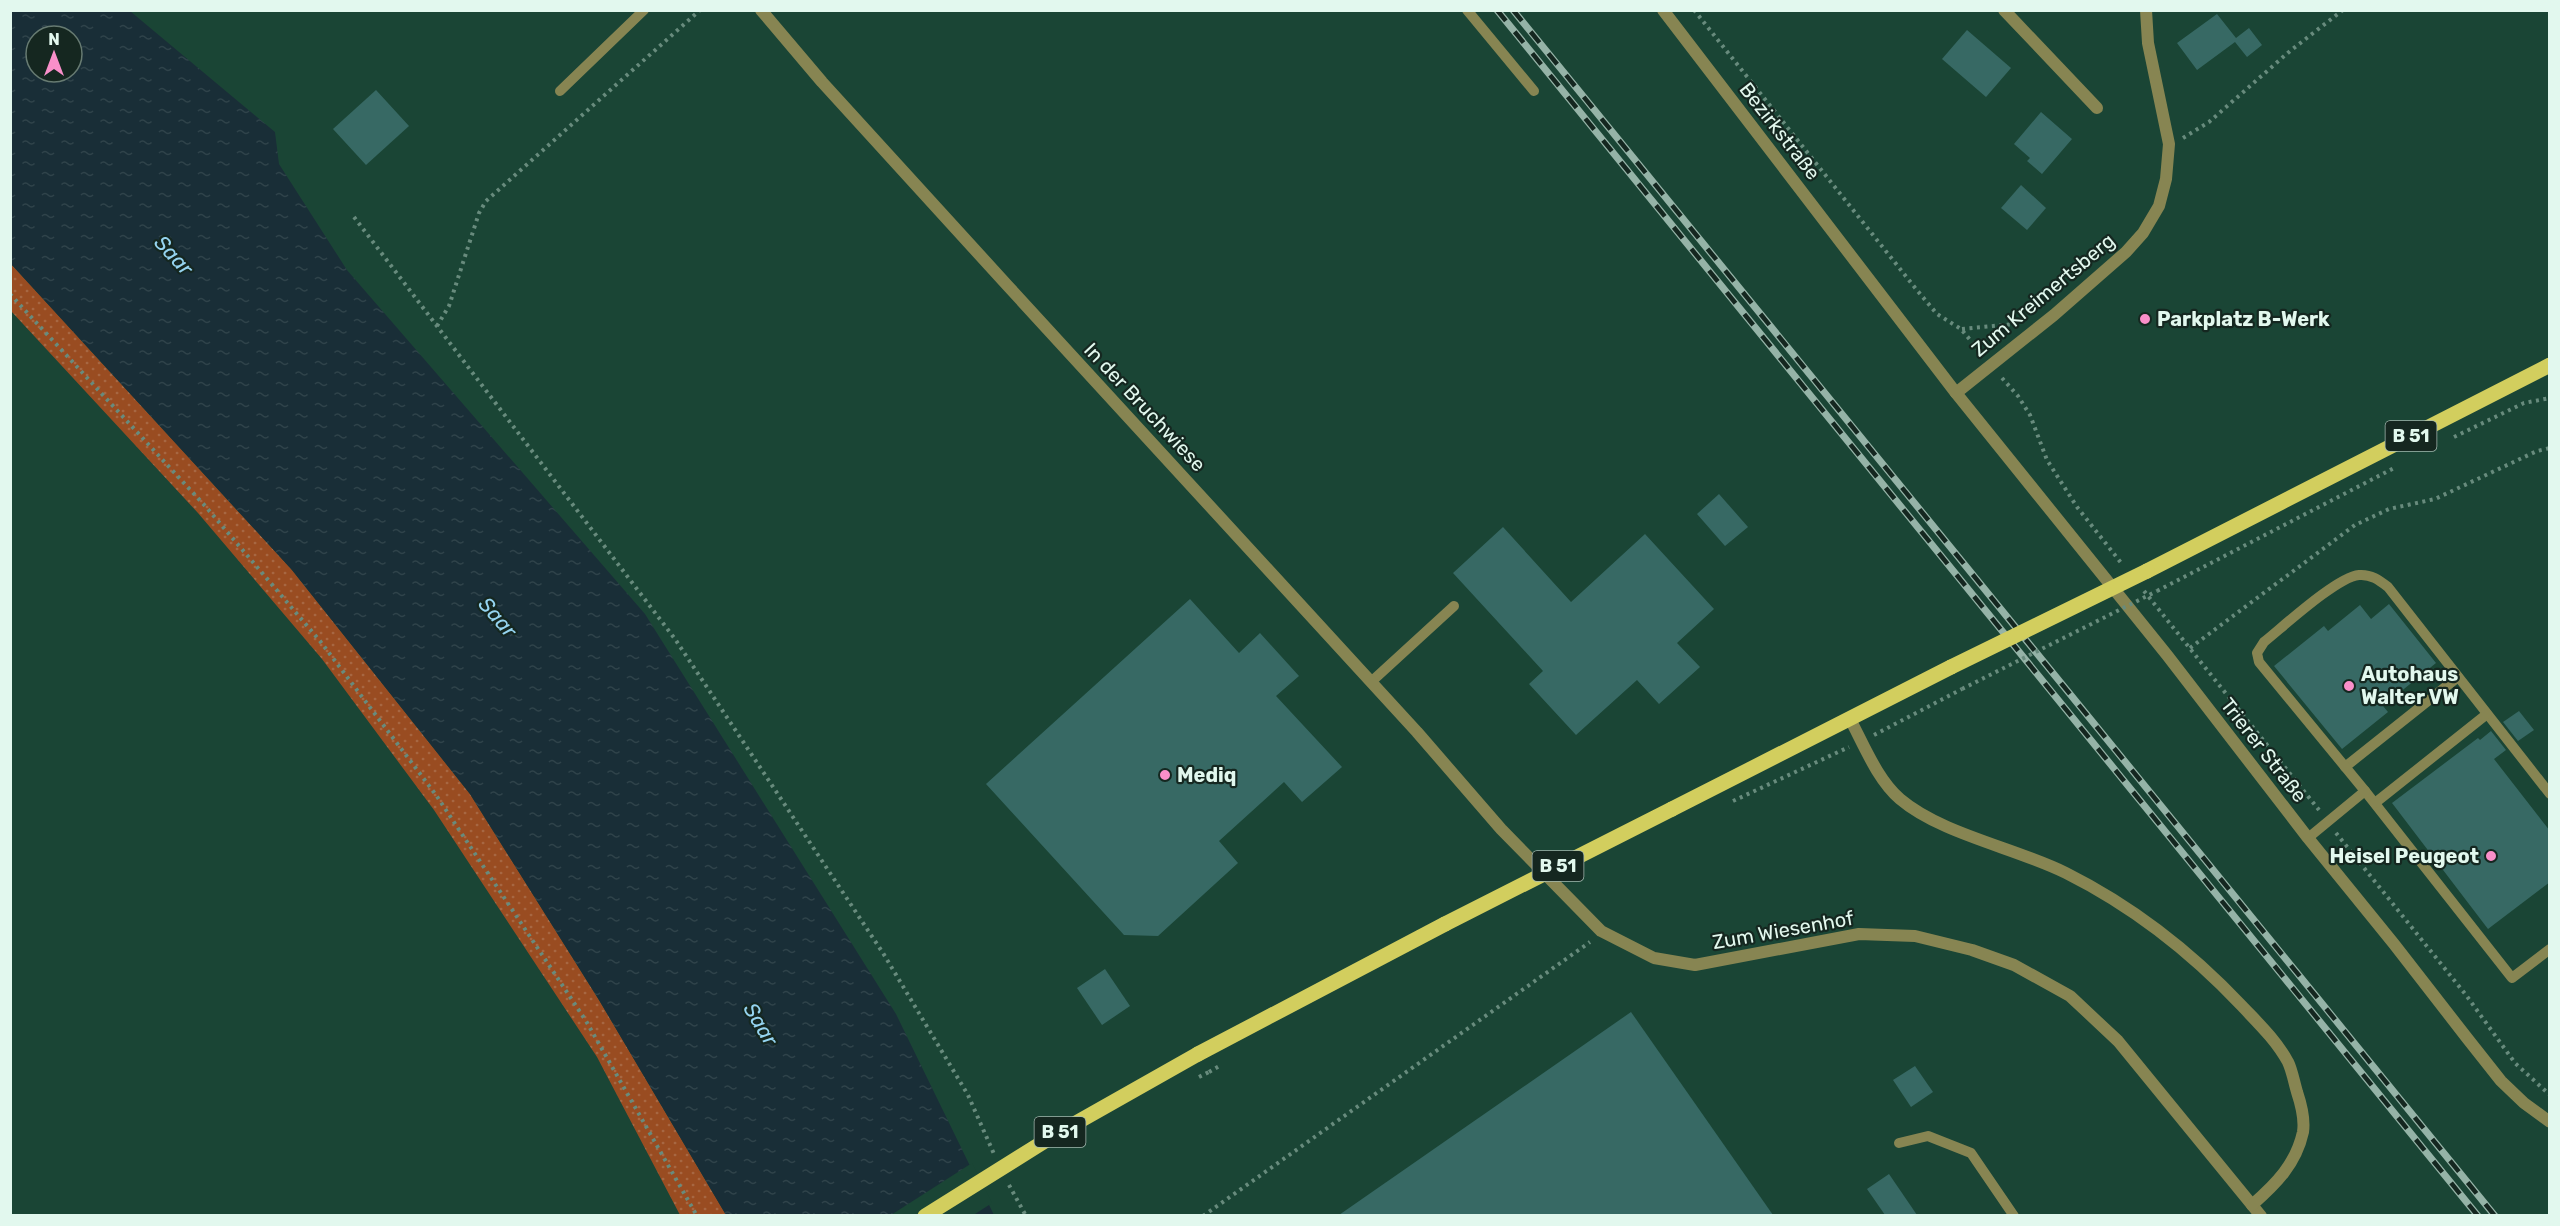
<svg xmlns="http://www.w3.org/2000/svg" width="2560" height="1226" font-family="Rubik,sans-serif">
	<style>
		.grass { fill: url(#grass-dots) }
		.water { fill: url(#water-ripples); fill-rule: evenodd }
		.pier { fill: #1a4535 }
		.building { fill: #376964 }
		.lines { fill: none; stroke-linecap: round; stroke-linejoin: round }
		.path { stroke: #688b7d; stroke-width: 4; stroke-dasharray: 3 4.5; stroke-linecap: butt }
		.service { stroke: #878552; stroke-width: 10 }
		.minor { stroke: #878552; stroke-width: 12 }
		.tertiary { stroke: #878552; stroke-width: 12 }
		.primary { stroke: #d2ce5e; stroke-width: 15 }
		.rail-casing { stroke: #95b3a7; stroke-width: 7 }
		.rail { stroke: #152720; stroke-width: 4.5; stroke-dasharray: 14; stroke-linecap: butt }
		.path-bridge { stroke: #688b7d; stroke-width: 4; stroke-dasharray: 3 4.5; stroke-linecap: butt }
		.primary-bridge { stroke: #d2ce5e; stroke-width: 15 }
		.poi-dot { fill: #f98fc9; stroke: #152720; stroke-width: 2 }
		.labels { text-anchor: middle; dominant-baseline: central; stroke-width: 4.5; stroke-linejoin: round; paint-order: stroke }
		.shield { fill: #152720; stroke: #a4b9b0; stroke-width: 1.5 }
		.shield-label { font-size: 18px; font-weight: bold; fill: #e2f8ee }
		.street-label { font-size: 20px; fill: #e2f8ee; stroke: #152720 }
		.poi-label { font-size: 20px; font-weight: bold; fill: #e2f8ee; stroke: #152720; text-anchor: start }
		.water-label { font-size: 21px; font-style: italic; fill: #95d4f0; stroke: #152720 }
	</style>
	<defs>
		<pattern id="grass-dots" width="8" height="8" patternUnits="userSpaceOnUse" patternTransform="scale(1.5)"><rect width="8" height="8" fill="#994c21"/><path d="M2 2h.1M6 6h.1" fill="none" stroke="#a76742" stroke-width="1.8" stroke-linecap="round"/></pattern>
		<pattern id="water-ripples" width="26" height="14" patternUnits="userSpaceOnUse" patternTransform="scale(1.5)"><rect width="26" height="14" fill="#192e37"/><path d="M2 4q2-2 4 0t4 0M15 11q2-2 4 0t4 0" fill="none" stroke="#2f434a"/></pattern>
	</defs>
	<rect width="100%" height="100%" fill="#1a4535"/>
	<path class="grass" d="M11,264l281,306 178,224 129,206 127,215h-46l-83,-158 -163,-247 -112,-151 -124,-146 -187,-202z"/>
	<path class="water" d="M10,11h120l145,121 4,32 68,106 298,344 251,400 98,201h-268l-127,-215 -129,-206 -178,-224 -281,-306zM36,36h36v36h-36z"/>
	<path class="pier" d="M972,1163l20,40 -20,13 -81,-1z"/>
	<g class="building">
		<path d="M2217,14l19,24 13,-10 13,17 -15,12 -12,-15 -38,28 -20,-27z"/>
		<path d="M1967,30l44,38 -25,29 -44,-38z"/>
		<path d="M376,90l33,36 -43,39 -33,-36z"/>
		<path d="M2041,112l31,27 -30,35 -15,-13 3,-3 -16,-14z"/>
		<path d="M2021,185l25,23 -19,22 -26,-22z"/>
		<path d="M1719,494l29,33 -23,19 -28,-32z"/>
		<path d="M1503,527l68,75 74,-68 69,75 -37,34 23,24 -41,37 -22,-24 -61,55 -47,-51 14,-13 -90,-98z"/>
		<path d="M1190,599l49,54 21,-20 39,43 -23,20 66,71 -40,35 -18,-20 -65,59 19,22 -80,73 -34,-1 -138,-151z"/>
		<path d="M2389,604l47,59 -53,43 5,6 -46,37 -68,-83 50,-40 4,5 32,-26 11,14z"/>
		<path d="M2519,711l15,19 -16,11 -15,-19z"/>
		<path d="M2491,731l15,19 -12,9 56,72v51l-62,47 -96,-126 86,-65 2,2z"/>
		<path d="M1105,969l25,37 -28,19 -25,-37z"/>
		<path d="M1631,1012l142,203h-434z"/>
		<path d="M1915,1066l18,26 -22,15 -18,-27z"/>
		<path d="M1889,1174l28,41h-32l-18,-26z"/>
	</g>
	<g class="lines">
		<g class="path">
			<path d="M1694,10l222,279 21,25 24,15 21,25"/>
			<path d="M2183,138l26,-16 81,-71 53,-41"/>
			<path d="M354,217l321,422 208,314 85,142 26,59"/>
			<path d="M10,294l196,213 114,134 116,154 150,226 111,195"/>
			<path d="M437,326l12,-20 30,-93 7,-12 214,-191"/>
			<path d="M1962,329l52,-5"/>
			<path d="M2002,378l16,18 12,19 17,45 30,47 45,57"/>
			<path d="M2454,437l70,-34 26,-5"/>
			<path d="M2144,591l175,219"/>
			<path d="M2157,591l239,-124"/>
			<path d="M2190,648l165,-123 34,-16 46,-10 102,-48 13,-3"/>
			<path d="M1874,735l88,-46"/>
			<path d="M1733,801l116,-54"/>
			<path d="M2336,833l130,162 49,68 35,32"/>
			<path d="M1209,1072l12,-7"/>
			<path d="M1009,1185l17,31"/>
			<path d="M1203,1216l387,-274"/>
		</g>
		<g class="service">
			<path d="M1467,10l67,81"/>
			<path d="M560,91l84,-81"/>
			<path d="M1371,682l83,-76"/>
			<path d="M2345,767l113,-90"/>
			<path d="M2550,794l-162,-207c-9,-7 -17,-13 -29,-12 -22,2 -75,51 -95,67l-7,11 2,9 106,129 147,187 38,-29"/>
			<path d="M2375,803l112,-89"/>
			<path d="M2308,838l57,-47"/>
			<path d="M1899,1143l29,-7 43,17 43,63"/>
		</g>
		<g class="minor">
			<path d="M761,10l61,72 185,203 410,447 84,97 100,102 53,27 41,7 164,-31 56,2 57,14 42,15 56,31 48,45 143,175"/>
			<path d="M2004,10l93,98"/>
			<path d="M1956,393l98,-78 72,-63 17,-19 16,-27 7,-27 3,-35 -21,-101 -2,-33"/>
			<path d="M1850,719c14,26 27,60 50,80 41,35 116,49 166,74 66,33 125,79 176,133 16,17 34,34 46,56 4,8 6,20 9,30 4,12 8,27 6,40 -7,32 -27,52 -51,73"/>
		</g>
		<path class="tertiary" d="M1663,10l293,383 211,262 141,183 86,106 73,94 34,43 23,22 26,19"/>
		<g class="primary">
			<path d="M2147,571l403,-206"/>
			<path d="M1672,809l279,-142"/>
			<path d="M1198,1054l247,-130"/>
		</g>
		<defs>
			<g id="rail">
				<path d="M1497,10l981,1206"/>
				<path d="M1513,10l982,1206"/>
			</g>
		</defs>
		<use href="#rail" class="rail-casing"/>
		<use href="#rail" class="rail"/>
		<g class="path-bridge">
			<path d="M1962,689l195,-98"/>
			<path d="M1199,1077l10,-5"/>
		</g>
		<g class="primary-bridge">
			<path d="M1951,667l196,-96"/>
			<path d="M1445,924l227,-115"/>
			<path d="M925,1216l128,-80 145,-82"/>
		</g>
	</g>
	<g class="poi-dot">
		<circle cx="2145" cy="319" r="6"/>
		<circle cx="2349" cy="686" r="6"/>
		<circle cx="1165" cy="775" r="6"/>
		<circle cx="2491" cy="856" r="6"/>
	</g>
	<g class="labels">
		<g class="shield">
			<rect x="2385.5" y="421" width="51" height="30" rx="4.5"/>
			<rect x="1532.5" y="851" width="51" height="30" rx="4.5"/>
			<rect x="1034.5" y="1117" width="51" height="30" rx="4.5"/>
		</g>
		<g class="shield-label">
			<text x="2411" y="436">B 51</text>
			<text x="1558" y="866">B 51</text>
			<text x="1060" y="1132">B 51</text>
		</g>
		<g class="street-label">
			<text transform="translate(1780 131) rotate(52)">Bezirkstraße</text>
			<text transform="translate(2043 295) rotate(-40)">Zum Kreimertsberg</text>
			<text transform="translate(1145 407) rotate(47)">In der Bruchwiese</text>
			<text transform="translate(2264 750) rotate(52)">Trierer Straße</text>
			<text transform="translate(1783 930) rotate(-10)">Zum Wiesenhof</text>
		</g>
		<g class="poi-label">
			<text x="2157" y="319">Parkplatz B-Werk</text>
			<text x="2361" y="674">Autohaus<tspan x="2361" dy="23">Walter VW</tspan></text>
			<text x="1177" y="775">Mediq</text>
			<text x="2479" y="856" text-anchor="end">Heisel Peugeot</text>
		</g>
		<g class="water-label">
			<text transform="translate(174 255) rotate(47)">Saar</text>
			<text transform="translate(498 617) rotate(49)">Saar</text>
			<text transform="translate(761 1024) rotate(59)">Saar</text>
		</g>
	</g>
	<rect width="2560" height="1226" fill="none" stroke="#e2f8ee" stroke-width="24"/>
	<g transform="translate(54 54)"><circle r="28" fill="#152720" stroke="#677b72" stroke-width="1.5"/>
	<path d="M0-4.5L10 22L0 15L-10 22Z" fill="#f98fc9"/>
	<text y="-9" font-size="16" font-weight="bold" text-anchor="middle" fill="#e2f8ee">N</text>
	</g>
</svg>
